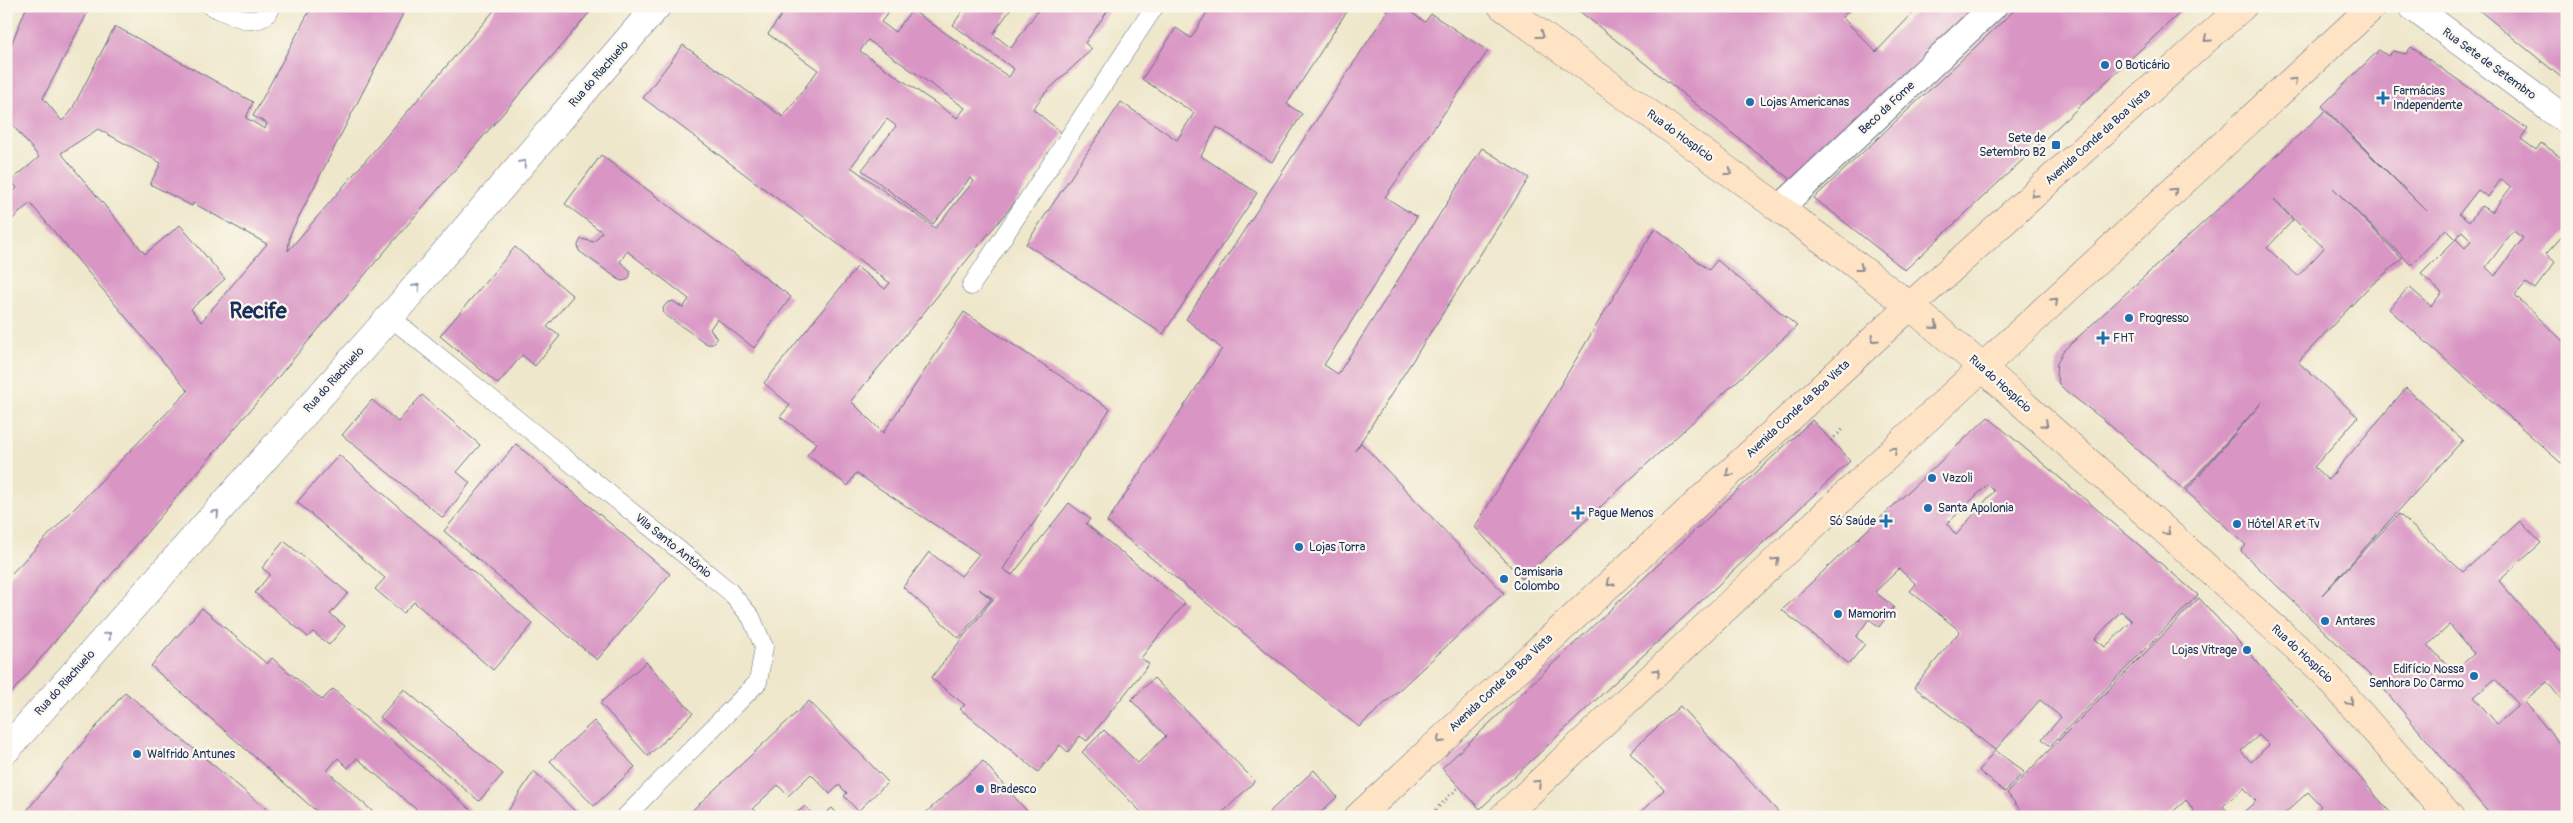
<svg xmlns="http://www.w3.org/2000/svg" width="2573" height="823" font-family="Pangolin,sans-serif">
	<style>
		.building { fill: #d995c4; fill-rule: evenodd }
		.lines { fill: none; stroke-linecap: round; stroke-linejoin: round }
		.service-casing { stroke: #656f84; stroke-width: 19 }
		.pedestrian-casing { stroke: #656f84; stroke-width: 28 }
		.minor-casing { stroke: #656f84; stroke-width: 29 }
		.tertiary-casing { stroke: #656f84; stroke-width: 29 }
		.secondary-casing { stroke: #656f84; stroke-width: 29 }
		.path { stroke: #656f84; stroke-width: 3; stroke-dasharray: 1 4; stroke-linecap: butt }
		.service { stroke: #fff; stroke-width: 18 }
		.pedestrian { stroke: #fff; stroke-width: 26 }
		.minor { stroke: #fff; stroke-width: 28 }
		.tertiary { stroke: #fff; stroke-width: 28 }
		.secondary { stroke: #fee4c5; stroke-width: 28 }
		.oneway { stroke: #8c8a92 }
		.oneway2 { stroke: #8d97ae }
		.poi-dot { fill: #1f6fb2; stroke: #fbf7ec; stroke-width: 2 }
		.labels { text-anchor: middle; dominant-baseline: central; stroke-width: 4.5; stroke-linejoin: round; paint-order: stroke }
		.street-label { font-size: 12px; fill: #1b2f5e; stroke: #fbf7ec }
		.poi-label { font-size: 12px; fill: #1b2f5e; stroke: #fbf7ec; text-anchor: start }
		.town-label { font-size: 22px; font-weight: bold; fill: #1b2f5e; stroke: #fbf7ec }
	</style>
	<rect width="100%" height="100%" fill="#fbf7ec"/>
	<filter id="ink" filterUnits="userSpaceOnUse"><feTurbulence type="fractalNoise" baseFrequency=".02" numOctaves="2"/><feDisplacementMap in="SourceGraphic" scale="10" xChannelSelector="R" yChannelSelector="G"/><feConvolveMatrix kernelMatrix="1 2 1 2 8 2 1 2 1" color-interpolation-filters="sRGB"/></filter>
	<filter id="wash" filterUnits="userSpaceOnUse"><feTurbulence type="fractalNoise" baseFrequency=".0096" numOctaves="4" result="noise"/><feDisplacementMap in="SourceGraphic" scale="20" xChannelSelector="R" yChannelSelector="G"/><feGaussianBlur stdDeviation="1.12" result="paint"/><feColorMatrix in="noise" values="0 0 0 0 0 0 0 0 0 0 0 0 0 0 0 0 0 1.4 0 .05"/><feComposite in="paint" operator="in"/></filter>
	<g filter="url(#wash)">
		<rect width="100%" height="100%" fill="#efe7cb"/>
		<g id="blocks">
			<g class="building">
				<path d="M27,6h64l-48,92 19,23 8,-8 45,-87 138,76 -7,16 19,11 2,-6 -14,-7 59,-110h95l-117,228 -2,17 210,-245h97l-251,293 -336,398 -2,-3v-121l3,3 179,-185 -158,-188 -24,22v-26l11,-11 -6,-7 28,-24 -33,-40v-60zM98,129l63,34 -11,21 42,22 1,-3 74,41 -66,78 -10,-13 34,-30 -45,-54 -35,29 -84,-101z"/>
				<path d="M788,6h105l-12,16 14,10 17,-22 97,67 5,-8 -61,-44 13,-19h47l-20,28 18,14 30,-42h70l-26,37 7,6 -47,44 -12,16 30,25 -40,58 -172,209 32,32 81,-121 146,97 -107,160 9,6 57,-72 21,16 -4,5 99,79 -44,55 8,6 -62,77 -7,-5 -12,16 -8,-7 -22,27 -78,-63 5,-4 -34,-27 62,-79 -14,-10 12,10 -32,39 -56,-51 26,-35 32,24 18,-22 -123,-81 -8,13 -41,-31 10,-12 -37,-26 10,-12 -26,-22 93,-116 28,22 5,-6 -247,-185 40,-53 100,72 35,-47 -50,-36zM868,40l97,68 -8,10 -97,-67zM887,119l9,7 -34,44 71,54 37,-46 4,3 -39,47 -84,-61z"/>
				<path d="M1211,6l138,2 -62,96 15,10 -30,48 -55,-35 -16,29 56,37 -94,141 -137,-90 95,-142 56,38 17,-27 -52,-34 34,-51 15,10z"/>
				<path d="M1391,6h11l23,16 6,-8 57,37 -103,146 32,20 -93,148 14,9 144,-226 47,30 -174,273 6,-8 143,150 -145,134 -252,-205 115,-173 -36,-30z"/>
				<path d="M1573,6h281l-12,11 34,35 37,-39 -6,-7h71l-186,175z"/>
				<path d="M2019,6h168l-282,264 -91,-72z"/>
				<path d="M2474,6h93v76z"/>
				<path d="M2411,47l117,82 -7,10 15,11 5,-7 26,18v70l-21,23 9,8 -20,27 -9,-6 -11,12 49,47 3,-3v119l-6,5 -172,-154 20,-22 22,19 11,-13 -21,-19 35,-35 9,9 6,-8 -9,-9 -6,8 -10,-10 -35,36 -78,-77 69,71 -35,30 -69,73 60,55 -44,50 14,13 78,-92 57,52 -142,156 78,-82 64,58 57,-51 21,22 -42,38 68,77v48l-20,-24 -23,19 43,52v64h-75l-110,-130 -141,-136 5,-6 -60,-54 76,-89 -78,88 -80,-70 -37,-28 -8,-8 -3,-10 1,-11 6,-12 262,-240 102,100 -105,-105 57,-56 9,6 5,-5 13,3zM2501,179l10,8 -19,25 -11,-6 -12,16 -10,-8 19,-24 10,7zM2274,200l50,48 -26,28 -31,-28 26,-28zM2513,231l10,7 -28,38 -9,-9zM2450,625l24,29 -21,18 -25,-27zM2495,679l24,26 -22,19 -23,-27z"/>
				<path d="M601,155l190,142 -37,51 -37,-29 -7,10 7,10 -4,5h-6l-43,-30 -1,-6 4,-5 6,-2 10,7 6,-9 -62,-48 -7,11 10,8v6l-3,4 -6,1 -42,-30 -1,-6 3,-6 13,3 8,-10 -37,-28z"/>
				<path d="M1655,228l54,42 8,-10 80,66 -275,253 -47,-52z"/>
				<path d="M515,247l58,49 -26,31 13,9 -25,30 -13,-11 -24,29 -58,-48z"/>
				<path d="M422,395l58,50 -23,27 13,11 -27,35 -101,-83 30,-35 26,22z"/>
				<path d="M1988,417l210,178 -148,151 -8,-7 19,-22 -21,-17 -45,50 -81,-63 46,-56 -50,-40 6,-7 -17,-15 -24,23 19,15 -15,20 -10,-8 -13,18 9,7 -16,20 -67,-54zM1988,484l6,7 -38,44 -9,-11zM2121,611l11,10 -27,26 -10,-8z"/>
				<path d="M1812,420l38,41 -370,348 -38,-41z"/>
				<path d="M516,444l154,130 -73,86 -153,-129z"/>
				<path d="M339,455l194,169 -40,46 -79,-68 -11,11 -28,-24 10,-11 -88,-76z"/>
				<path d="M284,541l64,52 -18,21 15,12 -16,19 -16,-13 -5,5 -53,-44 15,-19 -8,-6z"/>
				<path d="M2199,598l127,140 68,79h-84l11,-11 -13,-14 -27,25h-43l18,-16 -12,-13 -21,18 9,11h-44l6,-6 -8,-11 -19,17h-141l-19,-24zM2259,735l10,10 -18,17 -10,-11z"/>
				<path d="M202,608l65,56 5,-6 50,42 11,-11 146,128h-54l-68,-59 -9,10 -10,-10 -11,13 52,46h-56l-172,-151z"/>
				<path d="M646,662l47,51 -45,43 -48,-53z"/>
				<path d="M1154,678l101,103 -37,36h-72l-64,-65 22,-22 34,33 28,-27 -35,-36z"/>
				<path d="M404,689l99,85 -24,27 -99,-84z"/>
				<path d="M125,692l151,125h-252l-1,-2z"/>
				<path d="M809,701l79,81 -30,29 -14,-15 3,-3 -8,-8 -9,9 -19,-20 -23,22 -10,-11 -25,23 8,9h-76z"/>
				<path d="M1680,706l103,111h-148l29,-27 -34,-38z"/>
				<path d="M594,721l41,46 -41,39 -44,-45z"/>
				<path d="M1995,750l29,22 -19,20 -26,-21z"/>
				<path d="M983,761l49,56h-111z"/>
				<path d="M1314,770l23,27 -21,20h-52z"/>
				<path d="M534,771l47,46h-77z"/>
				<path d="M805,806l10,11h-23z"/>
				<path d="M832,808l8,9h-19z"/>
			</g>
		</g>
	</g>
	<g filter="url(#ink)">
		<use href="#blocks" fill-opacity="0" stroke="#656f84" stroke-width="1"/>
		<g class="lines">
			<defs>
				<g id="service">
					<path d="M211,6c19,8 49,27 61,0"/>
					<path d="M971,286l184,-280"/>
					<path d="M390,317l305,246 34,28 22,26 13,30 -6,35 -133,135"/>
				</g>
				<path id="pedestrian" d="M1779,209l215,-203"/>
				<path id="minor" d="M2412,6l155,115"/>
				<path id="tertiary" d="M6,750l384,-433 267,-311"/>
				<g id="secondary">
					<path d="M1502,6l329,240 79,60 49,41 364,324 127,146"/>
					<path d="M1358,817l552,-511 333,-300"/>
					<path d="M1503,817l415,-390 455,-421"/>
				</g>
			</defs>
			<use href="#service" class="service-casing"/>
			<use href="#pedestrian" class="pedestrian-casing"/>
			<use href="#minor" class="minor-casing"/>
			<use href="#tertiary" class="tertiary-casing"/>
			<use href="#secondary" class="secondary-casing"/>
			<g class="path">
				<path d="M1831,441l13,-13"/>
				<path d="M1428,817l31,-30"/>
			</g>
			<use href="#service" class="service"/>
			<use href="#pedestrian" class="pedestrian"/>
			<use href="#minor" class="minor"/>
			<use href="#tertiary" class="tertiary"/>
			<use href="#secondary" class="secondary"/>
		</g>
		<defs><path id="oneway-chevron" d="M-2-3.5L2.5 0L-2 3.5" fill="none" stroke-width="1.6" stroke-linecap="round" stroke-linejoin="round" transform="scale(1.25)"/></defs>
		<g class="oneway">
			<use href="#oneway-chevron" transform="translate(1541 35) rotate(36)"/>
			<use href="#oneway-chevron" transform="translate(2207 39) rotate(138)"/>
			<use href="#oneway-chevron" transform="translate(2294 81) rotate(-43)"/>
			<use href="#oneway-chevron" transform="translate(1729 172) rotate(36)"/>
			<use href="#oneway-chevron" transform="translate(2174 191) rotate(-43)"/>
			<use href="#oneway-chevron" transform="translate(2034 194) rotate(138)"/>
			<use href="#oneway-chevron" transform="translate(1860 268) rotate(37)"/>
			<use href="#oneway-chevron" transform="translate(2055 301) rotate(-43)"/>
			<use href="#oneway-chevron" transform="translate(1935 326) rotate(40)"/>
			<use href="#oneway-chevron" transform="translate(1874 339) rotate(137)"/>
			<use href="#oneway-chevron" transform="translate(2045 424) rotate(42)"/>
			<use href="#oneway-chevron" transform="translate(1894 450) rotate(-43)"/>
			<use href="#oneway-chevron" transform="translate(1729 473) rotate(137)"/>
			<use href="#oneway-chevron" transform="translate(2167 532) rotate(42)"/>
			<use href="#oneway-chevron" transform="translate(1776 561) rotate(-43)"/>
			<use href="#oneway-chevron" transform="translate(1610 583) rotate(137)"/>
			<use href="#oneway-chevron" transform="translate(1657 672) rotate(-43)"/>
			<use href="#oneway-chevron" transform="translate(2350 702) rotate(49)"/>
			<use href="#oneway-chevron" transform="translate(1440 740) rotate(137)"/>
			<use href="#oneway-chevron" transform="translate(1538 783) rotate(-43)"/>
		</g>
		<g class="oneway2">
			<use href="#oneway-chevron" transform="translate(523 163) rotate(-49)"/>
			<use href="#oneway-chevron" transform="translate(417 287) rotate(-49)"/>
			<use href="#oneway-chevron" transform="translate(216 513) rotate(-48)"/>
			<use href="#oneway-chevron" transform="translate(108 635) rotate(-48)"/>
		</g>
	</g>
	<g class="poi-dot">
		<circle cx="2105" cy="65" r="5"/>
		<path d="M2380.5 90.5h5v5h5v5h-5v5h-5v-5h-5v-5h5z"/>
		<circle cx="1750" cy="102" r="5"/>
		<rect x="2051" y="140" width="10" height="10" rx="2.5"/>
		<circle cx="2129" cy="318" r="5"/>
		<path d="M2100.5 330.5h5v5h5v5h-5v5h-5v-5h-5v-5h5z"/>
		<circle cx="1932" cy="478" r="5"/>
		<circle cx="1928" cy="508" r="5"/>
		<path d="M1575.5 505.5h5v5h5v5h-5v5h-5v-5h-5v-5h5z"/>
		<path d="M1883.5 513.5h5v5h5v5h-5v5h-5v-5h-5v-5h5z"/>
		<circle cx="2237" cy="524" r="5"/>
		<circle cx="1299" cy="547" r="5"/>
		<circle cx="1504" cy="579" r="5"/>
		<circle cx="1838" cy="614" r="5"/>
		<circle cx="2325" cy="621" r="5"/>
		<circle cx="2247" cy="650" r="5"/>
		<circle cx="2474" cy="676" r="5"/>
		<circle cx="137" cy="754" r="5"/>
		<circle cx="980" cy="789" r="5"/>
	</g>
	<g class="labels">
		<g class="street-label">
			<text transform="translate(2489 64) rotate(36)">Rua Sete de Setembro</text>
			<text transform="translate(599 74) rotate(-49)">Rua do Riachuelo</text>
			<text transform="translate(1887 108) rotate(-43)">Beco da Fome</text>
			<text transform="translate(1680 136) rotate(36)">Rua do Hospício</text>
			<text transform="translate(2098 137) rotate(-42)">Avenida Conde da Boa Vista</text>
			<text transform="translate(334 380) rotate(-48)">Rua do Riachuelo</text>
			<text transform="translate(2000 384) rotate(42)">Rua do Hospício</text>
			<text transform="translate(1798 409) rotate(-43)">Avenida Conde da Boa Vista</text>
			<text transform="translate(673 546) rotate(39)">Vila Santo Antônio</text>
			<text transform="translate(2302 654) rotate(43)">Rua do Hospício</text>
			<text transform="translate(65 683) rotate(-48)">Rua do Riachuelo</text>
			<text transform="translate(1501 683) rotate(-43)">Avenida Conde da Boa Vista</text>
		</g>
		<g class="poi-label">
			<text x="2115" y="65">O Boticário</text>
			<text x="2393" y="91">Farmácias<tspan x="2393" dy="14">Independente</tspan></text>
			<text x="1760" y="102">Lojas Americanas</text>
			<text x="2046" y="138" text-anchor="end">Sete de<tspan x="2046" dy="14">Setembro B2</tspan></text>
			<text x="2139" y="318">Progresso</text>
			<text x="2113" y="338">FHT</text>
			<text x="1942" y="478">Vazoli</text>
			<text x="1938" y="508">Santa Apolonia</text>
			<text x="1588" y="513">Pague Menos</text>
			<text x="1876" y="521" text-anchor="end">Só Saúde</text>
			<text x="2247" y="524">Hôtel AR et Tv</text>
			<text x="1309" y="547">Lojas Torra</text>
			<text x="1514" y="572">Camisaria<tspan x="1514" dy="14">Colombo</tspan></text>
			<text x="1848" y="614">Mamorim</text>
			<text x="2335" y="621">Antares</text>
			<text x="2237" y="650" text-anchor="end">Lojas Vitrage</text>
			<text x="2464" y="669" text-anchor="end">Edifício Nossa<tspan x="2464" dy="14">Senhora Do Carmo</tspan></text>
			<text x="147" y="754">Walfrido Antunes</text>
			<text x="990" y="789">Bradesco</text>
		</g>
		<g class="town-label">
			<text x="258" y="311">Recife</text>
		</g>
	</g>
	<rect width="2573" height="823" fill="none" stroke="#fbf7ec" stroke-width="25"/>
</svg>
